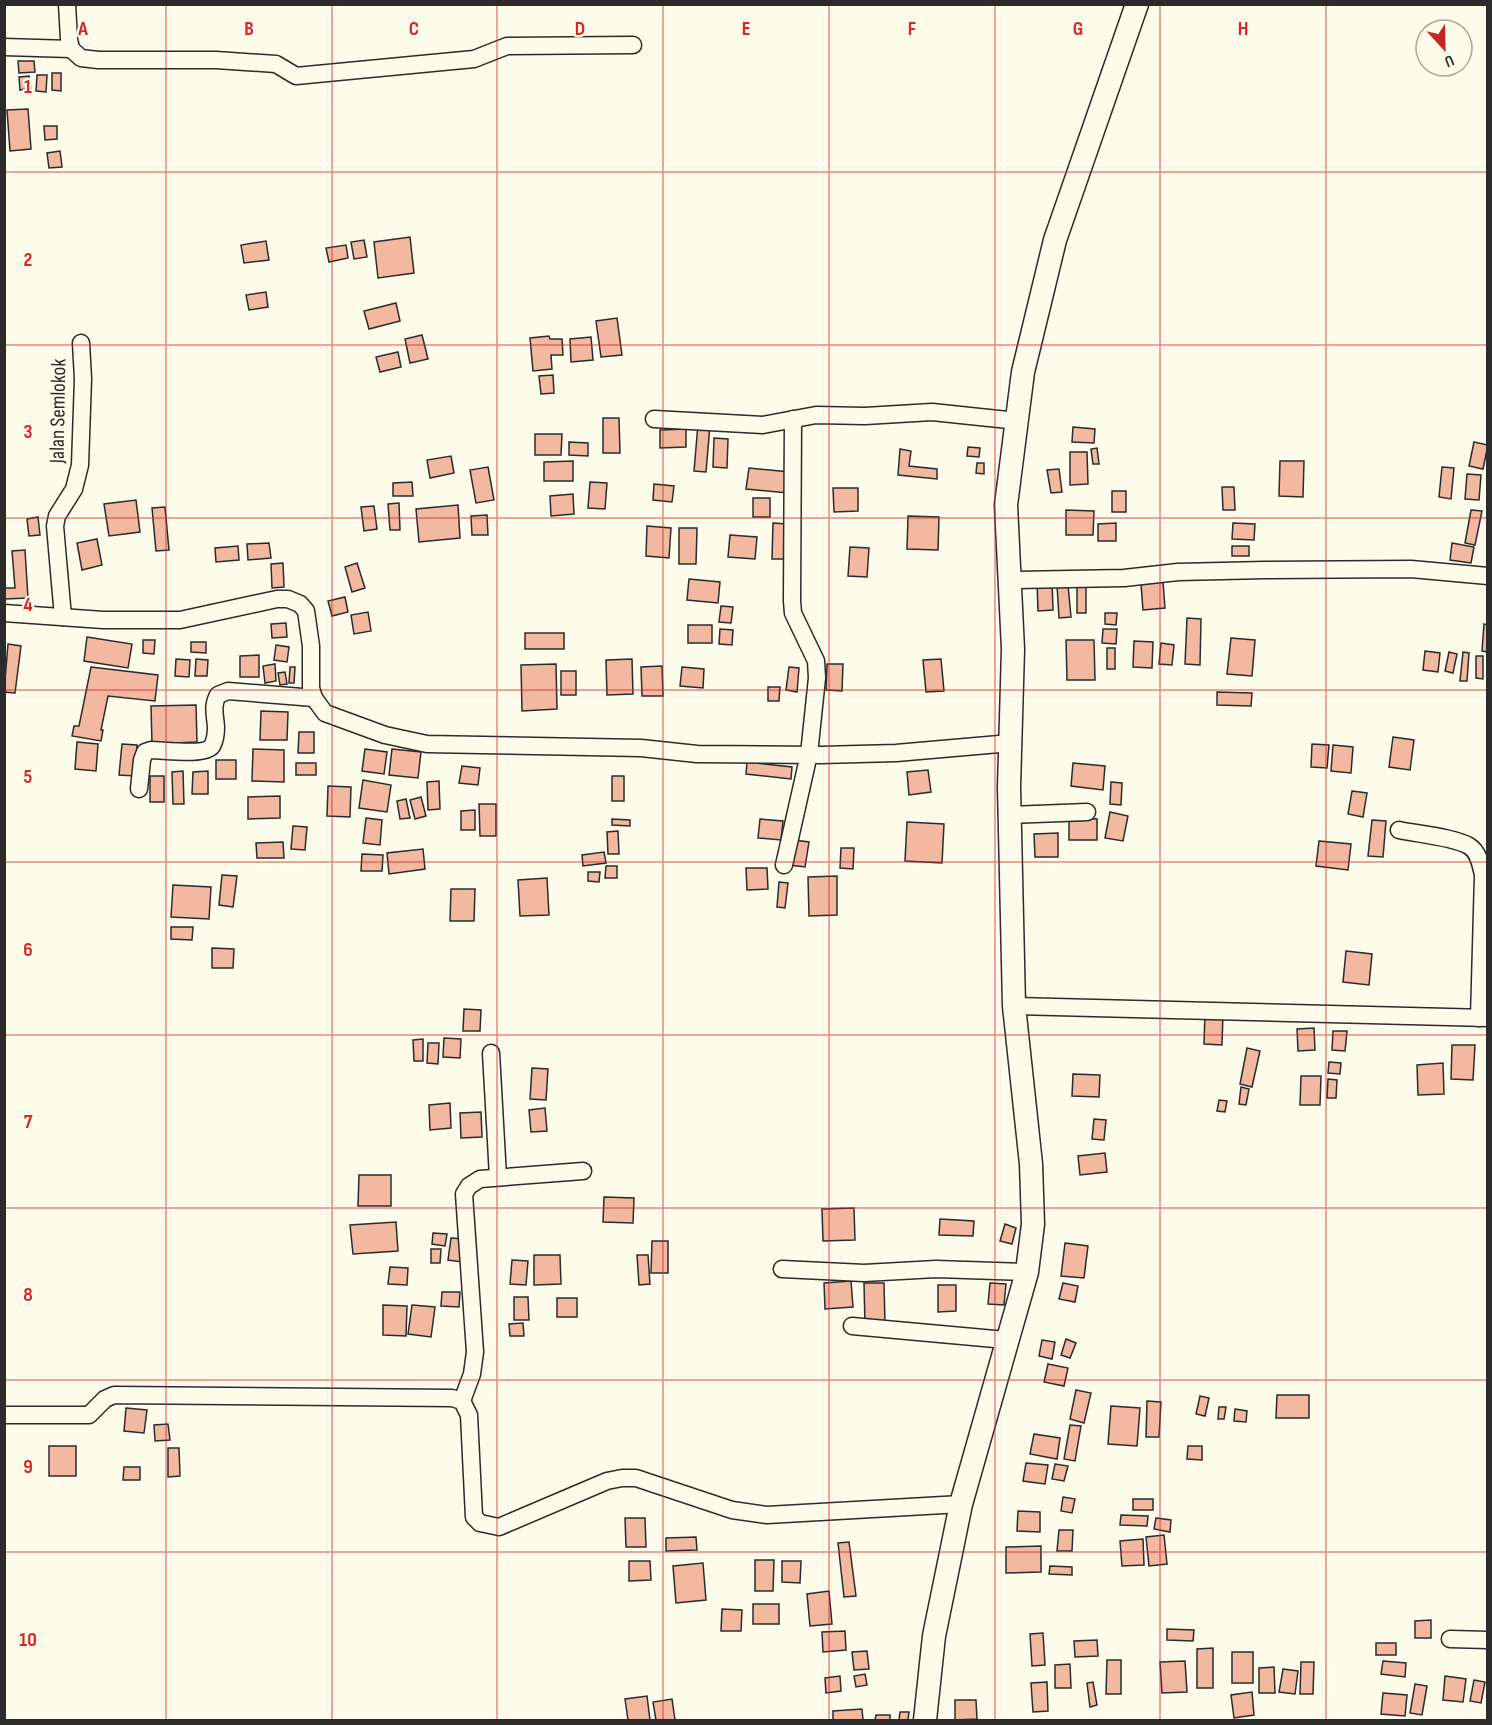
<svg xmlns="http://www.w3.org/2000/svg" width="1492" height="1725" font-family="'Sofia Sans Condensed',sans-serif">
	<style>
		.building { fill: #f2b8a0; stroke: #2b2b2b; stroke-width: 1.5 }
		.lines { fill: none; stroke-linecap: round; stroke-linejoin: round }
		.street-casing { stroke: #2b2b2b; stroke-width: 19 }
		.secondary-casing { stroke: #2b2b2b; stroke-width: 25 }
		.street { stroke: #fdfbea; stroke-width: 16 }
		.secondary { stroke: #fdfbea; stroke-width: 22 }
		.grid { fill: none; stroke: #d62828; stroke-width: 1.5; stroke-opacity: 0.55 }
		.labels { text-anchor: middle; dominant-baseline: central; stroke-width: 4.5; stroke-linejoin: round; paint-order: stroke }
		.street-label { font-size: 21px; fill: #2b2b2b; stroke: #fdfbea }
		.grid-label { font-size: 20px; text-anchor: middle; font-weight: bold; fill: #d62828; stroke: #fdfbea; stroke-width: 4.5; stroke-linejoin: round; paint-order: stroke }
	</style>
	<rect width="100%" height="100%" fill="#fdfbea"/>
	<g class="building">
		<path d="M18,61h16l1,11 -16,1z"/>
		<path d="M52,73h9v18l-9,-1z"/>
		<path d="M37,75h10l-1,17 -10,-1z"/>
		<path d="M29,76l2,12 -11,2 -1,-13z"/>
		<path d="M28,109l3,40 -21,2 -3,-41z"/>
		<path d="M44,126h13v13l-12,1z"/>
		<path d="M60,151l2,16 -13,1 -2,-15z"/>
		<path d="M410,237l4,36 -36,5 -4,-36z"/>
		<path d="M364,240l3,17 -13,2 -3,-17z"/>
		<path d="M266,241l3,19 -25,3 -3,-18z"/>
		<path d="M346,245l2,13 -19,4 -3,-14z"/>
		<path d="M266,292l2,15 -19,3 -3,-15z"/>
		<path d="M396,303l4,18 -31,8 -5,-18z"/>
		<path d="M617,318l5,37 -21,2 -5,-36z"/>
		<path d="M422,335l6,24 -18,4 -5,-24z"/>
		<path d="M549,336l1,3h12l1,16h-12l1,14 -19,2 -3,-33z"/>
		<path d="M591,337l2,23 -22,2 -1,-23z"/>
		<path d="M398,352l3,15 -21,5 -4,-15z"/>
		<path d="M553,375l1,18 -13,1 -2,-18z"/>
		<path d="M603,418h16l1,35h-17z"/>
		<path d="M698,424l12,1 -4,47 -12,-1z"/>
		<path d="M1073,427l22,2 -1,14 -22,-1z"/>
		<path d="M686,429v18l-26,1v-18z"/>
		<path d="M535,434h27l-1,21h-26z"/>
		<path d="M714,438l14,1 -1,29 -14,-1z"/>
		<path d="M569,442l19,1v13l-19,-1z"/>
		<path d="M1474,442l14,3 -5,24 -14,-3z"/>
		<path d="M968,447l12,1 -1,9 -12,-1z"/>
		<path d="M1097,448l2,16h-6l-2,-15z"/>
		<path d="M900,449l11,2 -2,15 28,3v10l-39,-4z"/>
		<path d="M1070,452h17l1,32 -18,1z"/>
		<path d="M451,456l3,17 -24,5 -3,-18z"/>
		<path d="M573,461v20h-29v-19z"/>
		<path d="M1280,461h24l-1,36 -24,-1z"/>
		<path d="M977,463h7v11l-8,-1z"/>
		<path d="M488,467l6,33 -18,3 -6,-33z"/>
		<path d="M1442,467l12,1 -3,31 -12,-2z"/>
		<path d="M749,468l41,4 -2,21 -42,-4z"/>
		<path d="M1059,469l3,23 -11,1 -4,-23z"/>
		<path d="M1467,474l14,1 -2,25 -14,-1z"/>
		<path d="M412,482l1,14h-20v-13z"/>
		<path d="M590,482l17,1 -2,26 -17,-1z"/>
		<path d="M654,484l20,2 -2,16 -19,-2z"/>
		<path d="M1222,487h12l1,23h-12z"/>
		<path d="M833,488h25v23l-24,1z"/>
		<rect x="1112" y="491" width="14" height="21"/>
		<path d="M573,494l1,20 -23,2 -1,-20z"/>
		<rect x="753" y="498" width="17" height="19"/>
		<path d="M136,500l4,32 -31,4 -5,-32z"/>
		<path d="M399,503l1,27h-10l-2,-26z"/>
		<path d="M458,505l2,33 -41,4 -3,-33z"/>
		<path d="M374,506l3,23 -13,2 -3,-24z"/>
		<path d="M165,507l4,43 -13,1 -4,-43z"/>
		<path d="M1066,510l28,1 -1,24h-27z"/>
		<path d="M1471,510l11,1 -7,34 -10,-2z"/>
		<path d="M487,515l1,20h-16l-1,-19z"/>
		<path d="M908,516l31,1 -1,33 -31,-1z"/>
		<path d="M38,517l2,18 -11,1 -2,-17z"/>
		<path d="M773,523l14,1 -2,35h-13z"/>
		<path d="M1116,523v18h-18v-17z"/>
		<path d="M1233,523l22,1 -1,16 -22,-1z"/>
		<path d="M647,526l24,2 -2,30 -23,-2z"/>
		<path d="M679,528h18l-1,36h-17z"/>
		<path d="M730,535l27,2 -2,22 -27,-2z"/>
		<path d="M97,539l5,26 -20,5 -5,-27z"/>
		<path d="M269,543l2,15 -23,2 -1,-16z"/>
		<path d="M1452,543l22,4 -3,16 -21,-3z"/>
		<path d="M238,546l1,14 -23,2 -1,-14z"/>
		<rect x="1232" y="546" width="17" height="10"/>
		<path d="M850,547l19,1 -2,29 -19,-1z"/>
		<path d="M25,550l3,48 -23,1 -1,-11h11l-3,-37z"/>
		<path d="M283,563l1,24 -12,1 -1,-24z"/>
		<path d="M357,563l8,25 -13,4 -7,-25z"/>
		<path d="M689,579l31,3 -2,21 -31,-3z"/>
		<path d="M1052,580l1,30 -15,1 -1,-30z"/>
		<path d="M1163,582l2,26 -22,2 -2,-26z"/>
		<rect x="1077" y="583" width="9" height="30"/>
		<path d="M1057,585h11l3,32 -12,1z"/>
		<path d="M345,597l3,15 -16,4 -4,-15z"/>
		<path d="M721,606l12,1 -2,16 -12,-1z"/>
		<path d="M368,612l3,19 -17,3 -3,-19z"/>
		<path d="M1105,613h12l-1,12 -11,-1z"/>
		<path d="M1187,618l14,1 -1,46 -15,-1z"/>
		<path d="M286,623l1,14 -15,1 -1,-14z"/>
		<path d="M1484,624l4,1v27l-6,-1z"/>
		<rect x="688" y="625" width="24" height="18"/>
		<path d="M720,629l13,1 -1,15 -13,-1z"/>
		<path d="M1103,629h14l-1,15 -14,-1z"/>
		<rect x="525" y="633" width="39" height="16"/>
		<path d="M87,637l45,7 -4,24 -44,-7z"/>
		<path d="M1231,638l24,2 -3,36 -25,-2z"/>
		<path d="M143,640h12l-1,14 -11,-1z"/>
		<path d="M1066,640h28l1,40h-28z"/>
		<path d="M1134,641l19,1 -1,26 -19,-1z"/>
		<path d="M191,642h15v11l-15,-1z"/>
		<path d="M1161,643l13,2 -2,20 -13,-1z"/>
		<path d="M8,644l13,2 -6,47 -11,-1z"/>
		<path d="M276,645l13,2 -2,15 -13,-2z"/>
		<rect x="1107" y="648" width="8" height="21"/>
		<path d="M1425,651l15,2 -2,19 -15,-2z"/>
		<path d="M1449,652l8,2 -4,19 -8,-2z"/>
		<path d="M1463,652l6,1 -2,28h-7z"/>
		<path d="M259,655v22h-19v-21z"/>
		<path d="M1476,656h7v23l-7,-1z"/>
		<path d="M176,659l14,1 -1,17 -14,-1z"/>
		<path d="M196,659l12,1 -1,16h-12z"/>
		<path d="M632,659l1,35 -26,1 -1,-35z"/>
		<path d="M941,659l3,32 -18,1 -3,-32z"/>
		<path d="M275,664l1,17 -11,2 -2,-17z"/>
		<path d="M556,664l1,45 -35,2 -1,-46z"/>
		<path d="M827,664h16l-1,27 -16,-1z"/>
		<path d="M662,666l1,30h-21l-1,-29z"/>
		<path d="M91,667l67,8 -3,26 -47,-5 -7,34h2l-2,11 -29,-5 2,-10h5z"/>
		<path d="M290,667h5l-1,16h-5z"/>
		<path d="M682,667l22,2 -1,19 -23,-2z"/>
		<path d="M789,667l10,1 -2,24 -11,-2z"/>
		<rect x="561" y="671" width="15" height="24"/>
		<path d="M285,672l2,12 -7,1 -2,-12z"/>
		<path d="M768,687h12l-1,14h-11z"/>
		<path d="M1217,692l35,1 -1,13 -34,-1z"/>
		<path d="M196,705l1,37 -45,2 -1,-38z"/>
		<path d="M261,711l27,1 -1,28h-27z"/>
		<path d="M299,732h15v21h-16z"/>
		<path d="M1393,737l21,3 -4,30 -21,-3z"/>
		<path d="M77,742l21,2 -2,27 -21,-2z"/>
		<path d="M122,744l15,1 -2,31 -16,-1z"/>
		<path d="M1312,744l17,1 -2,23 -16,-1z"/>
		<path d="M1333,745l20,2 -2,26 -20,-2z"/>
		<path d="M253,749l31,1v32l-32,-1z"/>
		<path d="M365,749l22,3 -3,22 -22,-3z"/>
		<path d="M392,749l29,3 -3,26 -29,-3z"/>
		<rect x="216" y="760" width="20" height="19"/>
		<path d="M747,762l45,5 -1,12 -45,-5z"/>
		<rect x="296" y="763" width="20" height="12"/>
		<path d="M1073,763l32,3 -2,24 -32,-4z"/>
		<path d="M462,766l18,2 -2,17 -19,-2z"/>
		<path d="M928,770l3,22 -22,3 -2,-23z"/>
		<path d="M183,771l1,33h-11l-1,-32z"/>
		<path d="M208,771v23h-16l1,-22z"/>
		<rect x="150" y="776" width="14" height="26"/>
		<rect x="612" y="776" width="12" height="25"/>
		<path d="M363,780l28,5 -4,27 -28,-4z"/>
		<path d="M439,781l1,28 -12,1 -1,-28z"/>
		<path d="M1111,782l11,1 -1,22 -11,-1z"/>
		<path d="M328,786l23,1 -1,30 -23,-1z"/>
		<path d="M1352,791l15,2 -4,24 -15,-3z"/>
		<path d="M280,796v22l-32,1v-22z"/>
		<path d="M421,797l5,19 -11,3 -5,-19z"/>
		<path d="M406,799l4,19 -10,1 -3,-18z"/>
		<path d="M479,804h17v32h-16z"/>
		<path d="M475,810v20h-14v-19z"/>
		<path d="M1110,812l18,4 -5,25 -18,-3z"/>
		<path d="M366,818l16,2 -2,25 -17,-2z"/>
		<path d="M1069,818l28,1v21h-28z"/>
		<path d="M612,819l18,1v6l-18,-1z"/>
		<path d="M760,819l23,2 -2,19 -23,-2z"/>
		<path d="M1372,820l14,1 -3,36 -15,-1z"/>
		<path d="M907,822l37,2 -2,39 -37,-2z"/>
		<path d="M293,826l14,1 -2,23 -14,-1z"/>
		<path d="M618,831l1,23h-11l-1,-22z"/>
		<path d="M1058,833v24h-23l-1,-23z"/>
		<path d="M794,840l15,2 -4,25 -15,-2z"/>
		<path d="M1319,841l32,3 -3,26 -32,-4z"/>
		<path d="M283,842l1,16h-27l-1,-15z"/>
		<path d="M841,848h13l-1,21 -13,-1z"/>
		<path d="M423,849l2,20 -36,5 -2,-21z"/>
		<path d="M604,852l2,11 -23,3 -1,-11z"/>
		<path d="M362,854l21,1 -1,16h-21z"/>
		<path d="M606,866h11v12h-12z"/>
		<path d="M746,868h21l1,21 -21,1z"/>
		<path d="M588,872h12l-1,10 -11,-1z"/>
		<path d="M222,875l15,1 -4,31 -14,-2z"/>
		<path d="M837,876v39l-28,1 -1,-39z"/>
		<path d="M547,878l2,37 -29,1 -2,-36z"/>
		<path d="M779,882l9,1 -3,25 -8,-1z"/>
		<path d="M173,885l38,2 -2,32 -38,-2z"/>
		<path d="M451,889h24l-1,32h-24z"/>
		<path d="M171,927h22l-1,13 -21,-1z"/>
		<path d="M212,948l22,1 -1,19h-21z"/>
		<path d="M1346,951l26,3 -3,31 -26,-3z"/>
		<path d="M464,1009l17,1 -1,21h-17z"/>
		<path d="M1205,1013h18l-1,32 -18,-1z"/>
		<path d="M1314,1028l1,22 -17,1 -1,-22z"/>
		<path d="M1333,1031h14l-2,20 -13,-1z"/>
		<path d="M444,1038l17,1 -1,19 -17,-1z"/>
		<path d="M423,1039v22h-9l-1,-21z"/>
		<path d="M428,1043h11l-1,21 -11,-1z"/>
		<path d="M1452,1045h23l-2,35 -22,-1z"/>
		<path d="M1247,1048l13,3 -8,36 -12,-3z"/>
		<path d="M1329,1062l12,1 -1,11 -12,-1z"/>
		<path d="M1443,1063l1,31 -26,1 -1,-30z"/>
		<path d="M532,1068l16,1 -2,31 -16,-1z"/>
		<path d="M1073,1074l27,1 -1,22 -27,-1z"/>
		<path d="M1301,1076h20l-1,29h-20z"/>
		<path d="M1328,1079l9,1 -1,18h-9z"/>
		<path d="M1241,1087l8,2 -3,16 -7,-1z"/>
		<path d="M1219,1100l8,1 -2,11 -8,-1z"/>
		<path d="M450,1103l1,25 -21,2 -1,-25z"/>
		<path d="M545,1108l2,23 -16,1 -2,-22z"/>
		<path d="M481,1112l1,25 -21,1 -1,-25z"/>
		<path d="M1094,1119l12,1 -2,20 -12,-1z"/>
		<path d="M1105,1153l2,19 -27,3 -2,-19z"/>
		<path d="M359,1175h32v31h-33z"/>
		<path d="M604,1197l30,1 -1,25 -30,-1z"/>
		<path d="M854,1208l1,32 -32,1 -1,-32z"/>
		<path d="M940,1219l34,2 -1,15 -34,-1z"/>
		<path d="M396,1222l2,29 -45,3 -3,-29z"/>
		<path d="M1005,1224l11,4 -4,16 -12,-3z"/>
		<path d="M433,1233l14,1 -2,12 -13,-2z"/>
		<path d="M451,1238l13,1 -2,23 -14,-2z"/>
		<path d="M652,1241h16v32h-17z"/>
		<path d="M1065,1243l23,3 -4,32 -23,-2z"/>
		<path d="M431,1249h10l-1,14h-9z"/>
		<path d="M534,1255h26l1,29 -27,1z"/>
		<path d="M637,1255h11l2,29 -11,1z"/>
		<path d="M512,1260l16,1 -2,24 -16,-1z"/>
		<path d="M390,1267l18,1 -1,17 -19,-1z"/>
		<path d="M851,1281l2,26 -28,2 -1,-26z"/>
		<path d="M864,1283h20l1,42h-20z"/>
		<path d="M990,1283l16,1 -2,21 -16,-1z"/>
		<path d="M1063,1283l15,3 -3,16 -16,-3z"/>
		<path d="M938,1285h18v26l-18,1z"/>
		<path d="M442,1292h18l-1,15 -18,-1z"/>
		<path d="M514,1297h14l1,23h-15z"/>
		<rect x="557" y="1298" width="20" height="19"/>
		<path d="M383,1305l24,1 -1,30 -23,-1z"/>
		<path d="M412,1305l23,2 -4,30 -23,-3z"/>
		<path d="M523,1323l1,13h-14l-1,-12z"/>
		<path d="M1066,1339l10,4 -6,15 -9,-3z"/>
		<path d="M1042,1340l13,2 -3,17 -13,-3z"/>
		<path d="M1048,1364l20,4 -4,18 -20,-4z"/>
		<path d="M1076,1390l15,3 -7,30 -14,-4z"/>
		<path d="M1277,1395h32v23h-33z"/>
		<path d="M1200,1396l9,2 -4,18 -9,-2z"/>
		<path d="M1147,1401l14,1 -2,35h-13z"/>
		<path d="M1111,1406l29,2 -3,38 -29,-2z"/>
		<path d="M1219,1407h7l-2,12h-6z"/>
		<path d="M126,1408l21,2 -3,23 -20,-2z"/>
		<path d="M1235,1409l12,2 -1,11 -12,-1z"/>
		<path d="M168,1424l2,16 -15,1 -1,-16z"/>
		<path d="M1070,1425l11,1 -6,35 -11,-2z"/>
		<path d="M1034,1434l26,4 -3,21 -27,-5z"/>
		<rect x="49" y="1446" width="27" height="30"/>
		<path d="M1188,1446h14v14l-15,-1z"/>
		<path d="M168,1448h11l1,28 -12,1z"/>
		<path d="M1026,1463l22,2 -3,19 -22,-3z"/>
		<path d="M1055,1464l13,2 -4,15 -12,-2z"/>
		<path d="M124,1467h16v13h-17z"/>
		<path d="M1063,1497l12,2 -3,14 -11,-2z"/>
		<rect x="1133" y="1499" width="20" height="11"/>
		<path d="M1018,1511l22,1v20l-23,-1z"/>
		<path d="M1121,1515l27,1 -1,10 -27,-1z"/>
		<path d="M625,1518h20l1,29h-20z"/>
		<path d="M1156,1518l15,2 -1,12 -16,-3z"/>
		<path d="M1059,1530h14l-1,21h-15z"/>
		<path d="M1164,1535l3,29 -18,2 -3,-29z"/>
		<path d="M696,1537l1,13 -31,1v-13z"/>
		<path d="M1143,1539l1,26 -22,1 -2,-25z"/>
		<path d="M849,1542l7,54 -12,1 -6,-54z"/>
		<path d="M1041,1546v26l-35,1v-26z"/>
		<path d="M755,1560h19l-1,31h-18z"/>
		<path d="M629,1561h21l1,19 -22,1z"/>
		<path d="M782,1561h19l-1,22 -18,-1z"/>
		<path d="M703,1563l3,37 -30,3 -3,-37z"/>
		<path d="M1050,1566l22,1v8l-23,-1z"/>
		<path d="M829,1591l3,33 -22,2 -3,-32z"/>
		<rect x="753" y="1604" width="26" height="20"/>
		<path d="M722,1609l20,1 -1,21h-20z"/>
		<path d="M1431,1620v18h-16v-17z"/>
		<path d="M1167,1629l27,1 -1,11 -26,-1z"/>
		<path d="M845,1631l1,19 -23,2 -1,-20z"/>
		<path d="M1043,1633l2,32 -13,1 -2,-32z"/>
		<path d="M1097,1640l1,16 -23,1 -1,-16z"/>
		<rect x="1376" y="1643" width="20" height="12"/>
		<path d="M1213,1648v40h-16v-39z"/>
		<path d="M867,1651l2,18 -15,1 -2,-18z"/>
		<rect x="1232" y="1652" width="21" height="31"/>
		<path d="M1107,1660h14v34h-15z"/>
		<path d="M1185,1661l2,31 -25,1 -2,-31z"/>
		<path d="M1383,1661l23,2 -1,14 -24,-3z"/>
		<path d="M1301,1662h13l-1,32h-13z"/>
		<path d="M1070,1664l1,24h-16v-23z"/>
		<path d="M1274,1667l1,26h-16v-25z"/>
		<path d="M1283,1669l15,2 -3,23 -16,-2z"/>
		<path d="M865,1674l2,11 -11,2 -2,-11z"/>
		<path d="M840,1676l1,15 -15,2 -1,-15z"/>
		<path d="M1445,1676l21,3 -3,23 -20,-2z"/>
		<path d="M1474,1680l11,2 -4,21 -11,-2z"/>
		<path d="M1047,1682l1,29 -15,1 -2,-29z"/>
		<path d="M1093,1682l4,23 -7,2 -3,-24z"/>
		<path d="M1415,1684l12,2 -5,29 -12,-2z"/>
		<path d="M1252,1692l2,23 -20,3 -3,-23z"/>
		<path d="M1383,1693l24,2 -2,21 -24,-2z"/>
		<path d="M647,1696l3,24h-22l-3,-21z"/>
		<path d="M672,1699l3,21h-19l-3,-18z"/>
		<path d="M955,1700h21l1,19 -22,1z"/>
		<path d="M862,1709l1,11h-30v-9z"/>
		<path d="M900,1712h9l-1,8h-9z"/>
		<path d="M876,1715h14v5h-15z"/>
	</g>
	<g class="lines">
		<defs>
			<g id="street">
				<path d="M4,47l67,2 -2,-10 -2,-35"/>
				<path d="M71,49l10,9 17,2h118l60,4 20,12 178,-17 33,-13 126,-1"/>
				<path d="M654,419l109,6 53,-10 49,1 67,-4 86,9"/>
				<path d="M1010,580l114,-2 54,-6 87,-2 146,-1 77,7"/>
				<path d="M4,613l99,7h77l97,-21h11l12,5 6,7 5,35v42l3,10 11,15 60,22 42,9 214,4 56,6 124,1 75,-2 115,-10"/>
				<path d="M63,617l-8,-91 2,-10 17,-27 6,-24 3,-86 -2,-36"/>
				<path d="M139,789l3,-29 3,-8 6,-2c13,0 54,6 61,-4 3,-5 4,-14 4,-19 -1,-13 -4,-21 2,-32l10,-4 86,7"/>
				<path d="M1009,815l78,-3"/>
				<path d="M1399,830c18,4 55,7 70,16 10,6 12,20 14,29l-4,143"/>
				<path d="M784,865l25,-111 8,-76 -1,-17 -23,-48 -1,-12 1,-182"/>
				<path d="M1014,1006l474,12"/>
				<path d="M491,1053l7,124"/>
				<path d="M782,1269l82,4 72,-4 91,3"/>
				<path d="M852,1326l154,14"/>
				<path d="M462,1401l10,-27 3,-22 -11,-158 5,-8 11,-7 103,-8"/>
				<path d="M4,1415h85l16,-16 9,-4 338,3 10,3 7,14 5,102 6,6 19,4 108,-46 15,-3h14l96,32 35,5 194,-11"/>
				<path d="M1450,1639l38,1"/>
			</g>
			<path id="secondary" d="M925,1720l9,-84 27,-132 66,-232 6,-48 -2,-60 -17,-158 -5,-219 4,-138 -7,-144 17,-133 32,-132 82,-236"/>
		</defs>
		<use href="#street" class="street-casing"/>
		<use href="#secondary" class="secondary-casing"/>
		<use href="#street" class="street"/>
		<use href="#secondary" class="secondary"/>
	</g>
	<path class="grid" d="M166,4v1716M332,4v1716M497,4v1716M663,4v1716M829,4v1716M995,4v1716M1160,4v1716M1326,4v1716M4,172h1484M4,345h1484M4,518h1484M4,690h1484M4,862h1484M4,1035h1484M4,1208h1484M4,1380h1484M4,1552h1484"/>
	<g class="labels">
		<g class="street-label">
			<text transform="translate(58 411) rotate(-89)">Jalan Semlokok</text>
		</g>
	</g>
	<g class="grid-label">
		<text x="83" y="35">A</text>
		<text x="249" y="35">B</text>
		<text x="414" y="35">C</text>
		<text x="580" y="35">D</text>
		<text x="746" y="35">E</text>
		<text x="912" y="35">F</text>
		<text x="1078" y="35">G</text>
		<text x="1243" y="35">H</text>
		<text x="28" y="93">1</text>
		<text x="28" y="266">2</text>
		<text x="28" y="438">3</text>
		<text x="28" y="611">4</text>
		<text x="28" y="783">5</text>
		<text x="28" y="956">6</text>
		<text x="28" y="1128">7</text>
		<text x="28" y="1301">8</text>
		<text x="28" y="1473">9</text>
		<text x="28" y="1646">10</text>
	</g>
	<rect width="1492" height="1725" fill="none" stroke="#2b2b2b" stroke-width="12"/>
	<g transform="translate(1444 48) rotate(158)"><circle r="28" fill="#fdfbea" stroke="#a9a89e" stroke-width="1.5"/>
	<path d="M0-4.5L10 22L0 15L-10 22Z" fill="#c62828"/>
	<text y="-9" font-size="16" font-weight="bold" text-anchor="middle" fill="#2b2b2b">U</text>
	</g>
</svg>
